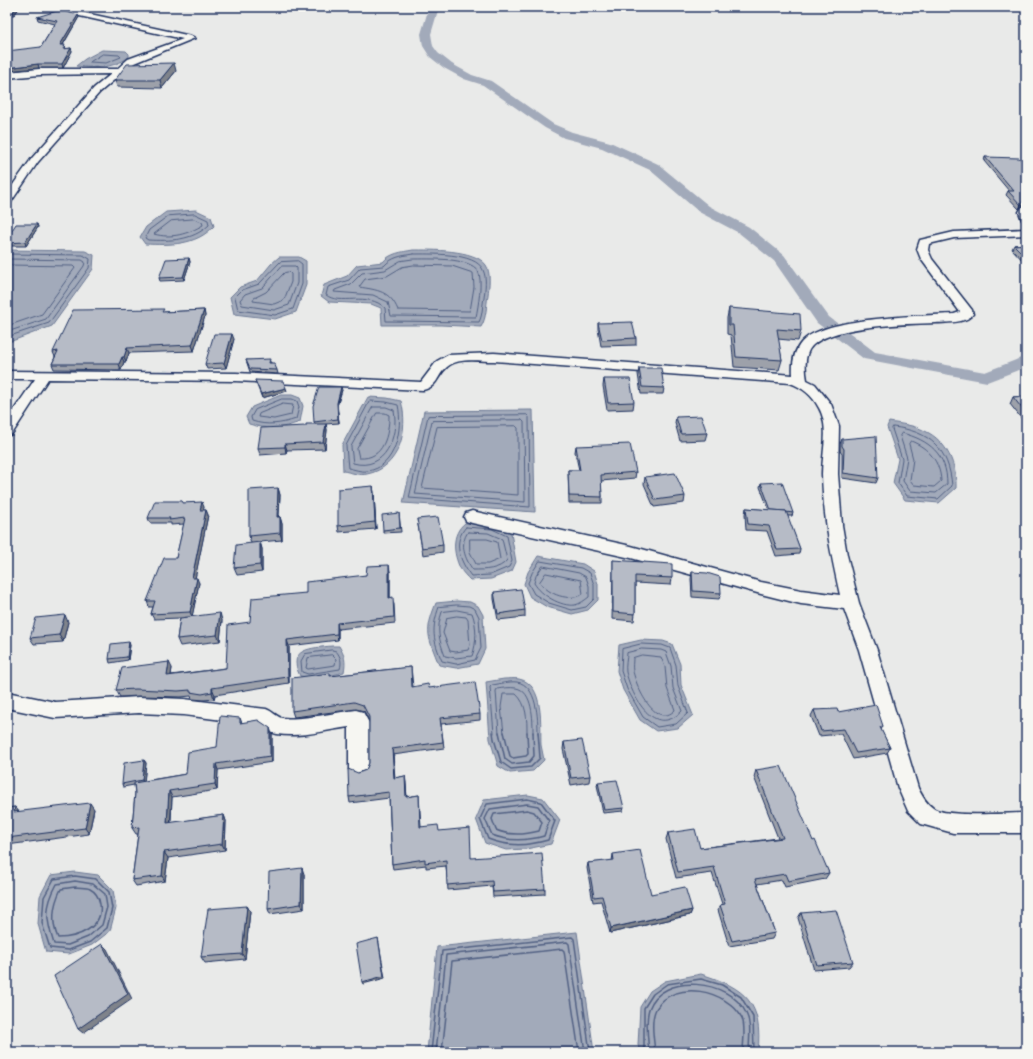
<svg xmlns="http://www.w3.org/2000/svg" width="1033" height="1059" font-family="'Balsamiq Sans',sans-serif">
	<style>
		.water { fill: #a2aaba; stroke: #6c7995 }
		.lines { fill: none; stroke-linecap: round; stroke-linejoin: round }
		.shore-far1 { stroke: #516083; stroke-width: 1 }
		.shore { stroke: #516083; stroke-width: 1.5 }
		.canal { fill: #a2aaba; fill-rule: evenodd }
		.street-casing { stroke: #1b2f5e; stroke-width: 3 }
		.street { fill: #f6f6f2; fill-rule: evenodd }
		.wall { fill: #9da1aa; stroke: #1b2f5e }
		.shaded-wall { fill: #7f838b; stroke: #1b2f5e }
		.building { fill: #b6bbc6; stroke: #1b2f5e }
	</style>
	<rect width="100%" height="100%" fill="#e9eae9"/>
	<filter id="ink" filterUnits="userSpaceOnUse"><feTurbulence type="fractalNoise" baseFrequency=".025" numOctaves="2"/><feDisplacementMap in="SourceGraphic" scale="8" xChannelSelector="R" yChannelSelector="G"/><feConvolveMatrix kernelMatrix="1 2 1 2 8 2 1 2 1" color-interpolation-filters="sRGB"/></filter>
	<g filter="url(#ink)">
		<g class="water">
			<path d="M102,50l24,1 3,3v3c-17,12 -33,11 -53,9l9,-7z"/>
			<path d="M196,210l15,7 3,9c-18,20 -45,19 -69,18l-5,-7 6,-10 20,-15z"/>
			<path d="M7,250l78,1 9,4 -1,14 -41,57 -40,15h-5z"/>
			<path d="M413,250c17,0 62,-1 73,15 5,8 3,21 2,30 -2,11 -1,22 -7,32l-40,-2h-59l-1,-17 -10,-4 -42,-2 -8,-6 3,-11 23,-9 10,-11 26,-3c7,-9 19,-10 30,-12z"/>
			<path d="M279,257h20l7,4v24l-10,27 -21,7 -41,-5 -4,-17 10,-10 17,-6 14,-17z"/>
			<path d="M281,395h11l8,3 3,8 -3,16c-20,7 -31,8 -51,2l-3,-7 6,-10z"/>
			<path d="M368,397l19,1 14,3c8,28 -1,67 -34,73 -7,2 -17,-2 -24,-3l-1,-26z"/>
			<path d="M533,410l2,102 -132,-9 21,-92z"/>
			<path d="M889,422c12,2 25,3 36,9 22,10 32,34 31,57l-17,15 -34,-3 -12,-17 5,-24 -11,-32z"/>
			<path d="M465,523c17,1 31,0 46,10l5,29 -4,9 -21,8 -21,1c-3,-3 -8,-8 -10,-12 -7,-15 -9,-34 5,-45z"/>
			<path d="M538,556l45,8 11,7 4,13v16l-10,10 -16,4 -25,-7 -17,-10 -6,-13 4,-12z"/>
			<path d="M457,601l13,1 8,4 5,9 2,34 -7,15 -22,4 -17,-3c-11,-29 -15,-32 -3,-62z"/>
			<path d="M641,640l22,1 9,3 8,20 1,21 12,30 -15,13 -22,3 -16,-11 -17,-30 -6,-19 2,-26z"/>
			<path d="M332,646h7c6,10 7,15 5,26 -14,4 -30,7 -44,4 -14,-28 12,-28 32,-30z"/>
			<path d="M504,679c5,0 11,-1 15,0 26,5 21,47 22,66 1,5 2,10 3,15l-11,11 -23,2 -12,-7 -8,-27 -4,-57z"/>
			<path d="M528,795l15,3 17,22 -9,24 -25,5 -20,1 -21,-7 -9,-24 8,-19z"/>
			<path d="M75,872l23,3 15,15 3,18 -6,23 -18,14 -23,9 -23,-2 -8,-28 2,-28 11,-21z"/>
			<path d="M577,932l17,120h-167l10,-105z"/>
			<path d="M701,974c45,14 62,29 57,78h-118l-2,-7 2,-38 10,-16 15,-10z"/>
		</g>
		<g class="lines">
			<g class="shore-far1">
				<path d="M103,54l16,1 2,2 -15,6 -16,-1z"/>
				<path d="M195,214l13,6 1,5c-17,16 -39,16 -61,15l-3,-2 4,-8 19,-14z"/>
				<path d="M194,219l8,3 1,3c-15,9 -32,14 -49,9l17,-13z"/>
				<path d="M7,254l76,1 7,4 -1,9 -40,55 -42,14"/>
				<path d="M413,254c16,0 63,-2 70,16 4,8 2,19 1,28 -2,8 -1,16 -5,24l-93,-1 -1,-13c-17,-17 -45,-2 -59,-13l2,-8 21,-7 11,-12 24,-2c8,-9 17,-10 29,-12z"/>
				<path d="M7,259l75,1 3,2 -1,4 -38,53 -39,13"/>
				<path d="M413,259c15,0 57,-2 65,12 5,9 0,36 -2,46l-85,-1 -3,-14 -15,-7 -39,-3 1,-2 16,-6 11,-11 23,-3 15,-9z"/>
				<path d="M298,261l4,3v20l-9,25 -18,6 -37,-5 -3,-13 7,-7 17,-6 21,-22z"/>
				<path d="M7,265l66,1 2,2 -33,46 -35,12"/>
				<path d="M414,265l38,1 21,7 1,14 -4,24 -72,-1c-8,-19 -20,-20 -39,-23l6,-8 22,-3 15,-9z"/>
				<path d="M282,266h13l2,2v15l-8,22 -15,5 -32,-5 -2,-5 5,-6 17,-6z"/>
				<path d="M289,272l2,2v8l-7,18 -10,4 -21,-3 1,-3 12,-6 18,-19z"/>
				<path d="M282,399h10l5,2 2,6 -3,12c-15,5 -29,7 -44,2l-1,-4 4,-7z"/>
				<path d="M370,401l16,1 12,3c5,23 -2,63 -31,66 -6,1 -13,-2 -19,-3l-2,-22z"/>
				<path d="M283,404l10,1 -2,10 -17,4 -16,-2 1,-3z"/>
				<path d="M373,407h13l8,3c5,26 -9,62 -41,53l-2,-16z"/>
				<path d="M377,413h8l4,2c0,19 -5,45 -30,43l-2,-9z"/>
				<path d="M527,415l2,2 1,90 -121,-9 19,-82z"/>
				<path d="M522,420l2,2 1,80 -110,-8 17,-73z"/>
				<path d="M516,426l2,2v67l-96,-7 15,-61z"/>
				<path d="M893,427c37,4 56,22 59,59l-14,13 -31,-3 -9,-13 4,-24 -10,-30z"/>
				<path d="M902,433c27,7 45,21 45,51l-11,9 -26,-2 -7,-10 4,-23 -7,-22z"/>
				<path d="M911,441c18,7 29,21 30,40l-7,6 -20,-2 -4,-5 3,-21 -4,-15z"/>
				<path d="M466,527l26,2 15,7 5,25 -3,6 -19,8 -19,1c-11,-15 -19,-34 -5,-49z"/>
				<path d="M468,532l20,1 14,6 5,21c-7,10 -23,10 -34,10 -8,-11 -14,-26 -5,-38z"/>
				<path d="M470,539h17l10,3 3,17 -12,5h-12l-6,-12z"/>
				<path d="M540,561l41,7 9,5 4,12v14l-8,8 -14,3 -23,-7 -15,-9 -6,-11 4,-10z"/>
				<path d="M543,566l36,7 7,4 3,9v11c-4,3 -9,7 -14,8 -14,2 -34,-10 -41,-22l2,-7z"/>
				<path d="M546,573l35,7 2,14c-13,8 -35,1 -43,-12z"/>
				<path d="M457,605l12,1 6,3 4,8 2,31 -6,12 -19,4 -14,-3c-9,-21 -11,-32 -3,-54z"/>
				<path d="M457,610l15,3c5,13 5,30 0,43l-16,2 -11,-2c-6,-16 -9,-27 -3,-44z"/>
				<path d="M457,616l9,1 2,3 2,25 -2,5 -12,2 -6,-1 -7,-18 4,-15z"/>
				<path d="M641,644l21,1 8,3 6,17 2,21 10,27 -12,11 -19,3 -14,-10 -16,-28 -6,-18 1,-22z"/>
				<path d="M642,649l19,1 5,2 5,14 2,22 9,23c-28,28 -50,-14 -56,-39 -1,-6 1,-13 1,-19z"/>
				<path d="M332,650l4,1c5,6 6,11 4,18l-32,5 -6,-2 -1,-11 4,-7z"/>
				<path d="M332,655l4,4 -1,6 -27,4 -2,-1 2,-10z"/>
				<path d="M642,655l19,2 4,10 2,21 8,22c-20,20 -39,-24 -42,-39 -1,-4 0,-9 0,-13z"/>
				<path d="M494,733l-4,-46 2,-2c8,-1 17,-4 25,-3 20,3 21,36 21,51"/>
				<path d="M499,733l-3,-42 1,-2c6,-1 13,-2 19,-1 17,3 17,32 17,45"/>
				<path d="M504,733l-3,-26 2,-13h13c11,10 11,25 11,39"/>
			</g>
			<g class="shore">
				<path d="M493,732l1,7 7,23 10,7 20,-2 9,-9 -2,-26"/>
				<path d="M499,732l6,27 7,5 17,-2 5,-6 -1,-24"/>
				<path d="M504,732l6,24 3,2 13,-2 2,-2 -1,-22"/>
				<path d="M527,799l14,3 14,19 -7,19c-21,6 -39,7 -60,-1l-8,-20 7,-15z"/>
				<path d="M527,804l11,2 11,15 -5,15c-18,5 -34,6 -52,-1l-7,-16 5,-10z"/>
				<path d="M527,810l7,2 8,10 -3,9c-15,4 -29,5 -43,-1l-4,-11 2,-5z"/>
				<path d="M75,876l21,3 13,13 3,16 -5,20 -17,14 -21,8 -19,-2 -8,-25 2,-26 10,-18z"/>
				<path d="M75,881l18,3 12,10 2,13 -5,18 -14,12 -20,8 -14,-1c-8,-25 -10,-36 3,-60z"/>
				<path d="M75,887c5,1 11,0 15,2 6,3 9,9 10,15 4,24 -23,34 -42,34 -7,-16 -5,-33 3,-49z"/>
				<path d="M431,1052l11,-101 130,-14 2,2 16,113"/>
				<path d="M436,1052l10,-97 121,-13 2,2 16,108"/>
				<path d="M442,1052l10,-91 110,-12 2,2 15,101"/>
				<path d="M644,1052v-44l9,-14 14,-10 34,-5 21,6 19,12 12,20 1,35"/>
				<path d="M649,1052c-1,-13 -4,-30 0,-43 13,-37 81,-30 97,4 6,12 3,26 3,39"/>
				<path d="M655,1052c-1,-12 -5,-31 1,-43 18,-31 71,-19 86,9 4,10 1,24 1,34"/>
			</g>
			<path class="canal" d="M429,7h10l-8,27 2,12 5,7 14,11 20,11 19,6 62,43 19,8 38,10 48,22 51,42 40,21 35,28 45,62 46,35 110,20 41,-16v11l-39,15 -123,-23 -47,-36 -43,-62 -35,-28 -40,-21 -49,-42 -48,-22 -38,-10 -19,-10 -62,-43 -19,-6 -20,-11 -14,-11 -7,-11 -2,-12z"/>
			<defs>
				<g id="street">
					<path d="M44,7h14l133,29 4,2 -61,25 -34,29 -62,70 -27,40 -4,1v-10l25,-35 62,-70 17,-14 -72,1 -32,3v-6l32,-3h78l11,-10 55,-20 -135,-30z"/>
					<path d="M1026,206v15l-4,-1 -3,-8 3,-5z"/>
					<path d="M1026,229v6l-72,3 -25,6 -1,6 4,9 40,51 1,4c-7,10 -27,8 -37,9 -30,1 -101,2 -123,22 -9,8 -8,24 -6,35l8,4 16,20 8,22 -1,48 4,51 5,30 12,48 18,47 41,138c4,8 8,15 15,20 13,10 74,5 93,5v20h-73l-32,-9 -13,-13 -10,-23 -39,-138 -15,-41 -43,-5 -40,-10 -130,-36 -159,-35 -6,-2 -2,-4 2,-4 6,-2 159,35 130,36 40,8 39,5c-9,-40 -17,-80 -18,-121 0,-21 8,-46 -3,-66 -6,-12 -17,-21 -29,-25l-296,-22c-14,0 -36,-4 -47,6 -11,9 -8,19 -24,23l-187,-9 -188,-2 -36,55 -5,2v-16l28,-41h-28v-8l229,2 185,9 16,-21 11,-6 46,-2 299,22c-1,-12 1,-27 12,-36 26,-22 114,-23 149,-25l6,-2 -39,-53 -4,-10 3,-9 34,-8z"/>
					<path d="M7,692l48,10 84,-5 45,2 82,10c6,2 11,8 16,9 16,3 56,-6 74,-8l7,2 6,11v46l-3,6 -7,3 -7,-3 -3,-6v-42c-22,3 -49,11 -72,7 -6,-1 -11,-5 -16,-9l-77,-10 -45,-2 -84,5 -48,-10z"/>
				</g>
			</defs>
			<use href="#street" class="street-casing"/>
			<use href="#street" class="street"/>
		</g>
		<g class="wall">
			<path d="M7,7h13l-6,8h-7z"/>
			<path d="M74,7h11l-3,4 -8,-2z"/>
			<path d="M78,15l1,2 -16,28 3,3v1l5,-1 1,3 -9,17h-24l-32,3 34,-24 14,-23 -17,-4 -1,-3z"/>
			<path d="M176,71l-14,17 -45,-1 -2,-7z"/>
			<path d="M985,157l41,7v41l-4,1 -3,3 -13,-14 2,-4h1l-25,-30z"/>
			<path d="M37,224l1,3 -12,19h-19v-8z"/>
			<path d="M1026,244v20l-14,-15 2,-4z"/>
			<path d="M189,258l1,4 -6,18 -24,1 -1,-3z"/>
			<path d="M729,308l72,23 -3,10 -20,-2 4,21 -3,10 -45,-3 -3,-32 -4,-1v-16z"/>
			<path d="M204,310l1,6 -11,35 -65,2 -3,9h-2l-3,8 -67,-1 -2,-5 3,-7 -2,-5 112,-40z"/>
			<path d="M598,323l38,15v7l-35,1 -3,-17z"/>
			<path d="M234,339l-8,29 -19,1 -2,-5z"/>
			<path d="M246,360l25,2v1l6,7 1,4 -28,-2z"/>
			<path d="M639,368l25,20 -1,6h-22l-3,-20z"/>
			<path d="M604,379l30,23 -1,7 -26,1 -4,-24z"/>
			<path d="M255,380l32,11 -25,7 -6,-15z"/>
			<path d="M342,390l-5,16 2,17 -13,1 1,6 -2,19 -38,1 -1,3 -26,2 -2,-7 48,-22 9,-2 -1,-2z"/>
			<path d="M1026,396v21l-5,1 -11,-14 3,-7z"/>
			<path d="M676,417l31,16 -2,7 -25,1 -5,-18z"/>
			<path d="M842,439l36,39 -2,5 -34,-5v-24l-2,-3v-7z"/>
			<path d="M576,446l60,26 -1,6 -34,3 1,16v6h-33l-1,-33h11l-4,-18z"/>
			<path d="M645,477l40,19 -1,7 -30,4 -10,-23z"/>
			<path d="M761,483l32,30 -1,3h-5l13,33 -1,5 -23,2 -9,-25 -21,-1 -1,-16 1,-6 23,2 -9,-23z"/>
			<path d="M373,486l1,7 2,36 -37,3 -1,-6z"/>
			<path d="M278,488l2,7 -1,22h1l2,7v16l-22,2 2,7v23l-25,3 -3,-7 17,-25 -2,-7z"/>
			<path d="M182,501l1,2 21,4 -1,3h3l2,5 -13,63 4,5 -7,33 30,4 -2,21 -40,5 -3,-7 3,-21 -26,1 -3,-5 2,-7h-4l-2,-6 29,-43 8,-34 -13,1v-2h-21l-2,-5z"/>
			<path d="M399,513l2,19 -18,1v-3z"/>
			<path d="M417,519l26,26v7l-20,3z"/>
			<path d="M613,560l59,18 -1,7 -36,-2v31l-1,7 -22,-2 1,-52z"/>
			<path d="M390,571v27l4,6 1,19 -57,6v11l-49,6v37l-74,12 -1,4 -10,1 -12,-1 -1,-3 -10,1 -42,-1 -19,1 -4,-7 56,-22 -1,7 55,-7 24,-46 56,-29 60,-18z"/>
			<path d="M692,572l29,21 -2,6 -27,-2 -1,-18z"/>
			<path d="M494,592l31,18v7l-27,3 -4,-21z"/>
			<path d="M68,622l-5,20 -29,2 -4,-6z"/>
			<path d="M130,645l-2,15 -18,3 -1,-4z"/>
			<path d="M411,667l2,20 16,1 51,26v6l-39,4 3,24 -51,7 2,23 10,-2 2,21 12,-2 2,32 18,4 32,27 74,31v5l-52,3 -1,-11 -44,4 -2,-24 -20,2v-3l-33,4 -1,-5 -3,-66 -39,5 -1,-6 9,-24 8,-3 3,-7v-42l-5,-10 -8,-2 -62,8 -2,-6 39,-35z"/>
			<path d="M814,710l24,2 45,14 -2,4 9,18 -3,5 -34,6 -12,-25 -22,2 -8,-20z"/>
			<path d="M240,718l2,5 30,11v28l-54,8 -1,20 -45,7 -1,26 53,-8 2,6 -1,29 -57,8 -3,23 -29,5 -4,-6 6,-46h-2l-4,-6 3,-35 -1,-8 -11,2 -1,-3 22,-24 2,3 -2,18 42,-7 31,-27z"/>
			<path d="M564,742l26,34 -1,6 -18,3 -8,-36z"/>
			<path d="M756,770l57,71 16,32 -4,6 -40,8 -3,-7 -25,4 18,49 -3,6 -43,7 -11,-36 2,-5 2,-1 -10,-31 -36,5 -10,-39 2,-6 32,15 78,-10 -24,-61z"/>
			<path d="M598,782l26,26 -1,3 -20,2 -6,-28z"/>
			<path d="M15,807l4,5 75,-3 -5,25 -82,11v-37z"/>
			<path d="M613,854l38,40 41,16 -2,5 -80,18 -9,-32 -8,1 -6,-34 1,-5 24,-2z"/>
			<path d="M304,874v35l-34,5 -2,-5z"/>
			<path d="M247,906l3,5 -5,48 -40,4 -4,-6z"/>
			<path d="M801,913l52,49 -4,5 -35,3 -16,-52z"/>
		</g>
		<g class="shaded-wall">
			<path d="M17,7h3l-6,8 -1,-3z"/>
			<path d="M82,7h3l-3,4z"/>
			<path d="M78,15l1,2 -18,31 -1,-3z"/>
			<path d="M71,48l1,3 -9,17 -1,-4z"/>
			<path d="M174,63l2,8 -14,17 -2,-8z"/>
			<path d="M38,64l1,4 -32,3v-3z"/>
			<path d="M9,76l1,3 -3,5v-5z"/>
			<path d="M1023,201h3v4l-4,1 -3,3z"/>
			<path d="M37,224l1,3 -12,19 -1,-4z"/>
			<path d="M189,258l1,4 -6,18 -1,-3z"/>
			<path d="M204,310l1,6 -11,35 -2,-6z"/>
			<path d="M232,334l2,5 -8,29 -2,-5z"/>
			<path d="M127,348l2,5 -3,9 -2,-5z"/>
			<path d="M122,357l2,5 -3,8 -2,-6z"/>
			<path d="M7,386l2,4 -2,3z"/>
			<path d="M341,387l1,3 -5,16 2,17 -2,-20z"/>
			<path d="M286,388l1,3 -25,7 -1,-4z"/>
			<path d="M326,424l1,6 -2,19 -2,-7z"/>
			<path d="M285,444l2,6 -1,3 -1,-6z"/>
			<path d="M373,486l1,7 2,36 -1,-7z"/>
			<path d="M278,488l2,7 -2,29 -1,-7z"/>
			<path d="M202,502l2,5 -2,9 -2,-6z"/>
			<path d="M206,510l2,5 -14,69 -2,-6z"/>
			<path d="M280,517l2,7v16l-2,-7z"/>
			<path d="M260,542l2,7v23l-2,-7z"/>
			<path d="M389,565l1,6v33l-1,-6z"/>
			<path d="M197,578l2,5 -7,34 -2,-5z"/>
			<path d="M220,613l2,7 -2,21 -3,-6z"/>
			<path d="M65,615l3,7 -5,20 -4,-7z"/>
			<path d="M337,623l1,6v11l-1,-6z"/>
			<path d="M287,640l2,6v37l-1,-6z"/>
			<path d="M129,642l1,3 -2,15 -1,-3z"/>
			<path d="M169,662l3,6 -2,14 -3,-6z"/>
			<path d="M212,688l3,7 -1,4 -2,-7z"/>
			<path d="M270,728l2,6v28l-2,-6z"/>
			<path d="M392,749l1,6 2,29 -1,-6z"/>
			<path d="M144,760l2,3 -2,20 -2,-3z"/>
			<path d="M216,764l2,6 -1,20 -2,-6z"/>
			<path d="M405,776l1,6 1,21 -1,-6z"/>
			<path d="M169,791l3,6 -2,32 -3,-6z"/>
			<path d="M90,803l4,6 -5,25 -4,-6z"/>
			<path d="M15,807l5,6 -6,-1z"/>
			<path d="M224,815l2,6 -1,29 -3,-6z"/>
			<path d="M164,852l4,6 -3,23 -3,-5z"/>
			<path d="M302,868l2,6v35l-3,-5z"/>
			<path d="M247,906l3,5 -5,48 -3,-5z"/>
			<path d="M692,910l-2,5 -80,18 1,-5z"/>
			<path d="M378,938l7,40 -22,6 -1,-2z"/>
			<path d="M102,944l5,5 25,50 -49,34 -5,-4z"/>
		</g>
		<g class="building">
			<path d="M7,7h10l-4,5h-6z"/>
			<path d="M60,10l18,5 -18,30h5l-2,4 8,-1 -9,16h-24l-31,4v-17l34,-4 16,-26 -20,-4z"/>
			<path d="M174,63l-14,17h-45l12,-16z"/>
			<path d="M985,157l34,1 7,6v37h-3l-2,4 -13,-14h6z"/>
			<path d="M16,224h21l-12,18 -18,1v-5z"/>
			<path d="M1026,244v13l-12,-12z"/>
			<path d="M189,258l-6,19 -24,1 7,-19z"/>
			<path d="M729,308l71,6 1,17 -24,-2 5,31 -46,-3 -3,-32h-4z"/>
			<path d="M164,309l-2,3 42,-2 -12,35 -65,3 -3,9h-2l-3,7h-67l6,-13 -5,1 20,-42z"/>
			<path d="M632,322l4,16 -34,2 -4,-17z"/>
			<path d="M214,334h18l-8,29 -19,1z"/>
			<path d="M270,359l-1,4h5l3,7 -27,-1 -4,-9z"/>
			<path d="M639,368h22l3,20 -22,-1z"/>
			<path d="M604,379h26l4,23 -26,1z"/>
			<path d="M255,380l28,1 3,7 -25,6z"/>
			<path d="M319,387h22l-4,16 1,16 -24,3 -1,-16z"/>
			<path d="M1026,396v15h-2l-11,-14z"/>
			<path d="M701,416l6,17 -26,1 -5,-17z"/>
			<path d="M306,424h20l-3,18 -38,2v3l-27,1 3,-20 45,-2z"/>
			<path d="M876,436l2,42 -35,-5 1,-24 -2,-3v-7z"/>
			<path d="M630,444l6,28 -35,3 1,22 -33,-1 -1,-26h12l-4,-24z"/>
			<path d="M675,473l10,23 -30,4 -10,-23z"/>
			<path d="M782,482l11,31 -7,-1v-1l-15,-1 -10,-27z"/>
			<path d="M373,486l2,36 -37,4v-37z"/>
			<path d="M278,488l-1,29h3v16l-31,3v-46z"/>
			<path d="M155,501h27v2l20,-1 -2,8h6l-14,68h5l-7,34 -39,2 4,-13h-8l17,-43h12l9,-40 -16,2 1,-2h-22z"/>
			<path d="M746,508l40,3 14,38 -23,1 -8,-24 -21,-2z"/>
			<path d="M399,513l1,15 -17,2 -1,-15z"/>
			<path d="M438,517l5,28 -21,3 -5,-29z"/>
			<path d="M260,542v23l-26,3 2,-23z"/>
			<path d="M613,560l59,4v14l-37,-2v38l-22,-2z"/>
			<path d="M389,565v33l4,-1 1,20 -57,6v11l-50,6 1,37 -76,11v4l-10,2 -12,-2v-2l-12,1 -42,-2 -20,1 6,-22 47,-6 -2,14 59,-8 2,-43 22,-3 2,-24 54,-5v-11l60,-7 1,-9z"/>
			<path d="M692,572l15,1 13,4 1,16 -28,-2z"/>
			<path d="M521,589l4,21 -27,4 -4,-22z"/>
			<path d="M220,613l-3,22 -40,4 3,-21z"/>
			<path d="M65,615l-6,20 -29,3 6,-20z"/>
			<path d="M129,642l-2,15 -18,2 2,-15z"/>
			<path d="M411,667l1,20 16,-3 1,4 46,-6 5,32 -40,4 3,24 -51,7 2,29 11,-2 1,21 13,-2 1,32 18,-2 1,6 31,-3 1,30 71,-5 3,36 -52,3 -1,-11 -45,4 -1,-25 -21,3v-4l-33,5 -3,-72 -40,5 -1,-28 10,4 8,-3 3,-7v-46l-6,-12 -9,-3 -62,9v-33l38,-5v3z"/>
			<path d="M876,705l7,21 -3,1 10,21 -34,5 -12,-24 -23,2 -7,-21 23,-1 1,3z"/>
			<path d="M220,716l20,2v5l18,-3 12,8v28l-54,8 -1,20 -46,7 -2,32 57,-8 -2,29 -58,8 -2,24 -30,4 7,-53 -7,1 3,-35 -1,-10 52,-9 2,-22 29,-5z"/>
			<path d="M582,740l8,36 -19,2 -7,-36z"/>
			<path d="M144,760l-2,20 -20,4 2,-21z"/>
			<path d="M781,766l32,75 2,-1 14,33 -41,8 -3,-7 -30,5 20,54 -43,8 -12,-36 5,-1 -11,-37 -36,5 -10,-39 27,-4 5,19 83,-10 -27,-68z"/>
			<path d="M617,780l7,28 -20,2 -6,-28z"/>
			<path d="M90,803l-5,25 -78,10v-30l8,-1 -1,5z"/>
			<path d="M640,850l11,44 34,-7 7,23 -81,18 -9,-32 -8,1 -6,-34 26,-3 -1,-6z"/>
			<path d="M302,868l-1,36 -33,5 1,-37z"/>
			<path d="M247,906l-5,48 -41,3 7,-48z"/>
			<path d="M836,910l17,52 -36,3 -16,-52z"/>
			<path d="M378,938l6,38 -22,6 -6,-38z"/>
			<path d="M102,944l26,50 -50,35 -24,-53z"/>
		</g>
	</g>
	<rect width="1033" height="1059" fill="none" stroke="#f6f6f2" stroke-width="24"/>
	<rect x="12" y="12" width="1009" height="1035" fill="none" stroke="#1b2f5e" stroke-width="1.5" filter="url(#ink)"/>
</svg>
